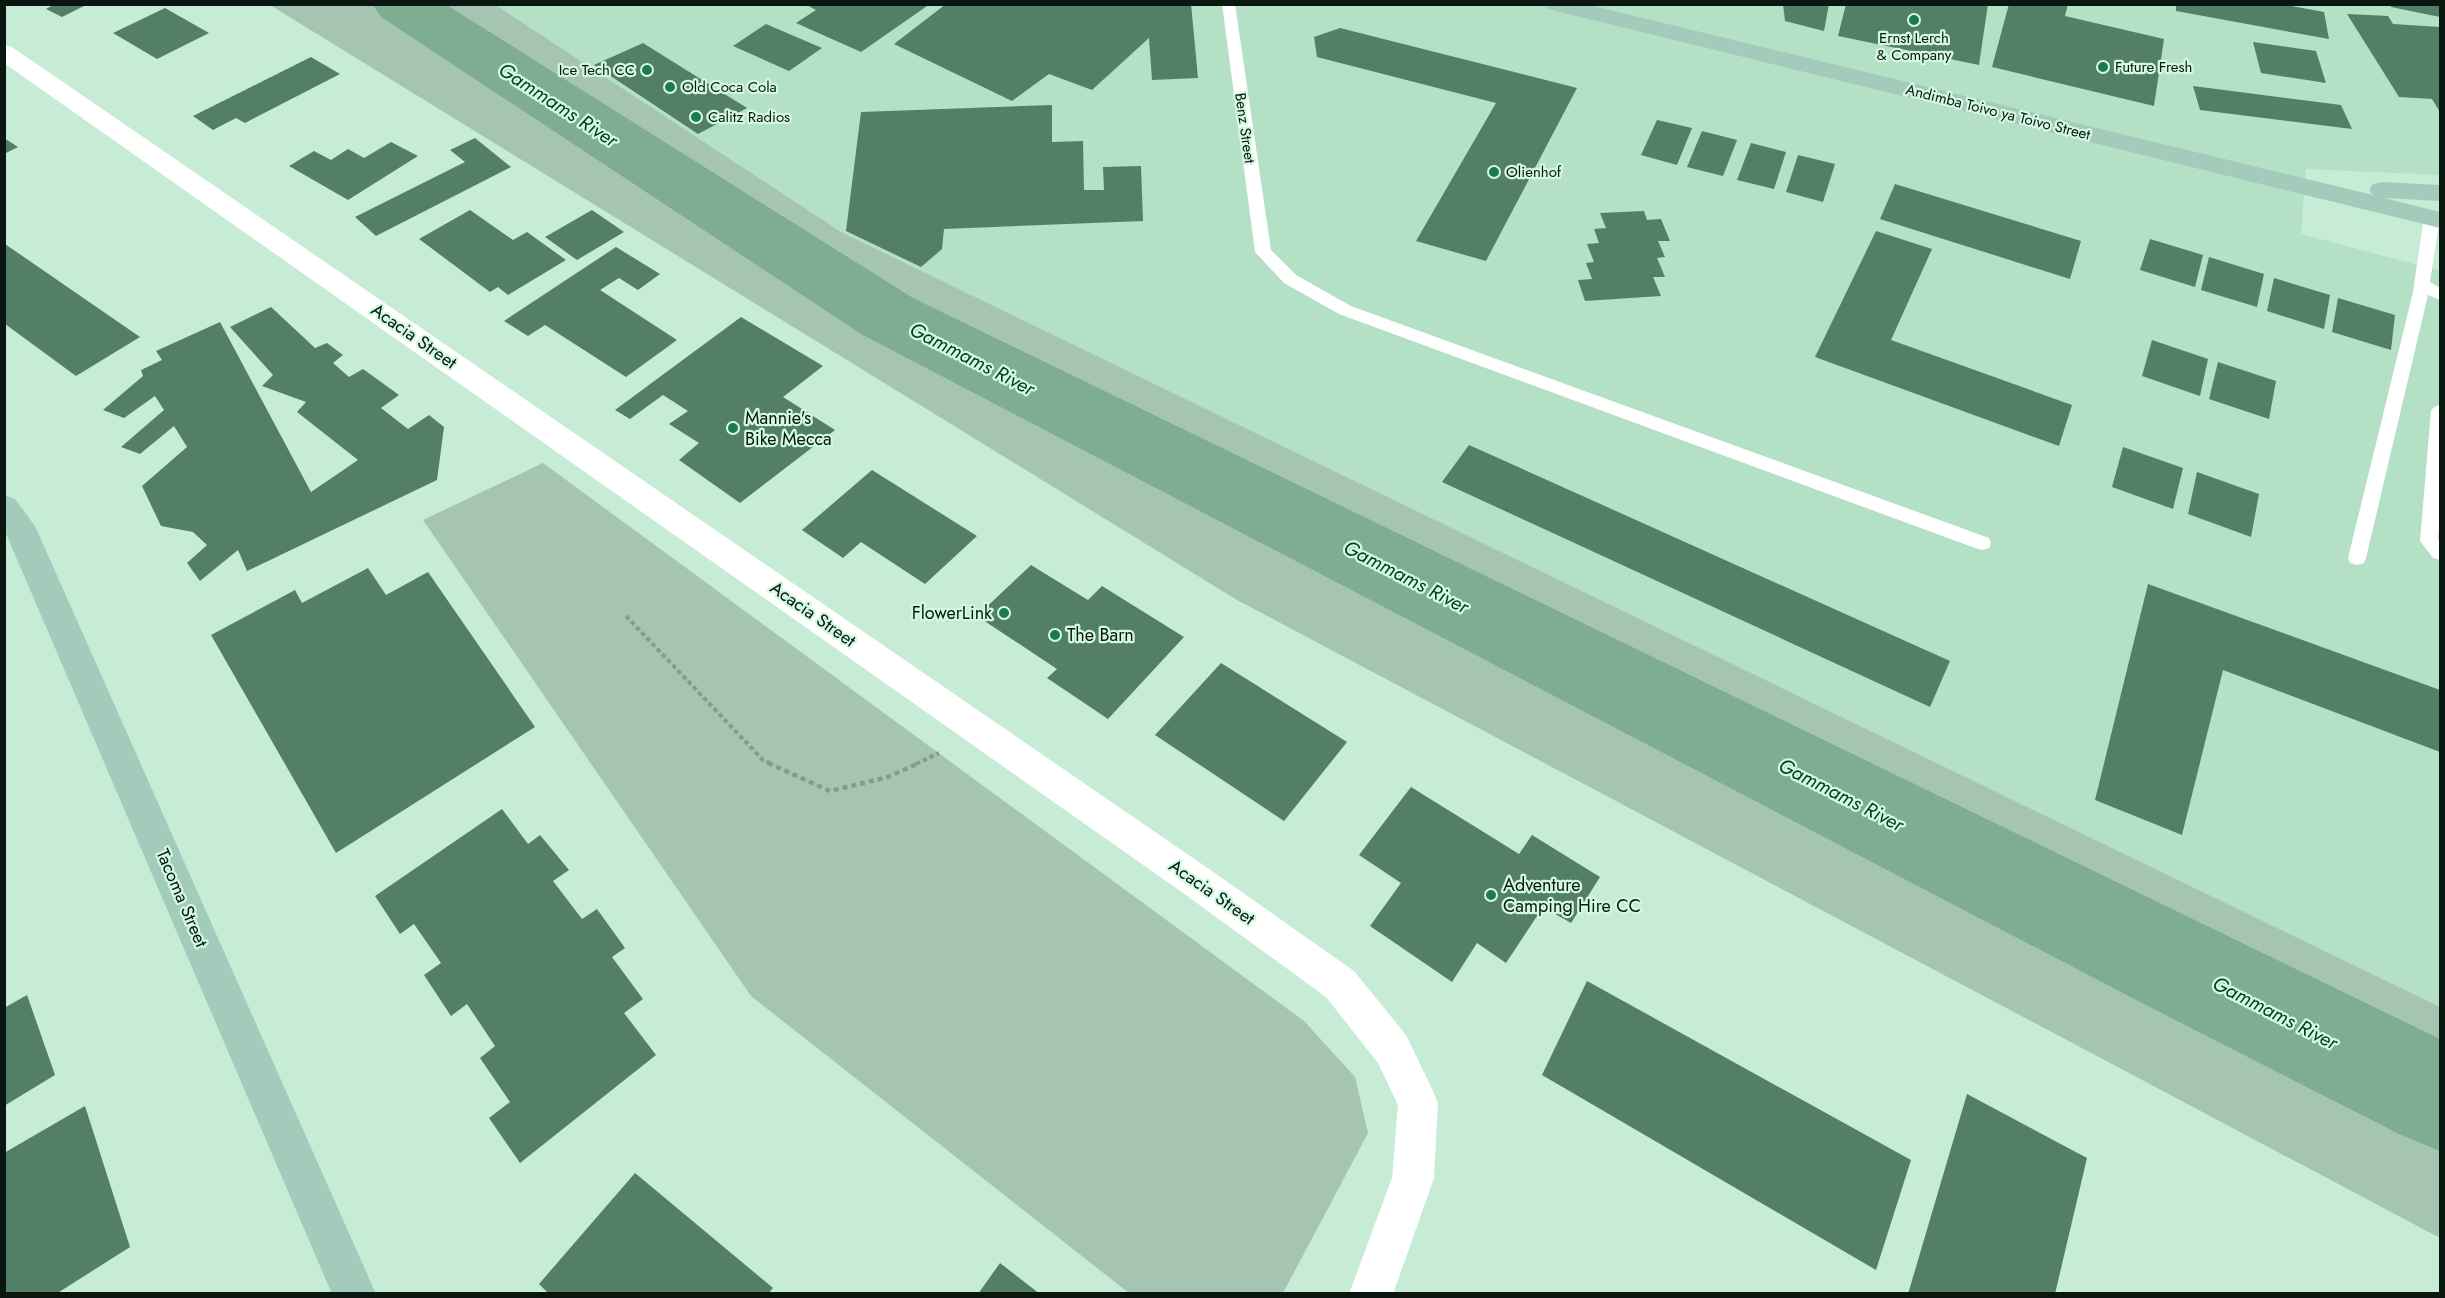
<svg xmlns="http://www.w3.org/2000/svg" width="2445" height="1298" font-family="Jost,sans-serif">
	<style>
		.built { fill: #b4e0c5 }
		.green { fill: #a6c4b2 }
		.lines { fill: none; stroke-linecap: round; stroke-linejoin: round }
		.river { fill: #7fad92; fill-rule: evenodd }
		.building { fill: #537f66 }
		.path-far1 { stroke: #819e8d; stroke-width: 4; stroke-dasharray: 4.5 3; stroke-linecap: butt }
		.path { stroke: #819e8d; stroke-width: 4.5; stroke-dasharray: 5 4; stroke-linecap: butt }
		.lane { fill: #fff; fill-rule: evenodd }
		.street { fill: #fff; fill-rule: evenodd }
		.secondary { fill: #a3cbbb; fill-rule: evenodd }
		.poi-dot { fill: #1d7a50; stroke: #d3f9e2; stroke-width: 2 }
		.labels { text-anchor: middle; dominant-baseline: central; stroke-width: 4.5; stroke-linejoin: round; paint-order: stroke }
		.far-poi-label { font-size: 15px; fill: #0a1710; stroke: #d3f9e2; text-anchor: start }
		.far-street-label { font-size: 15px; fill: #0a1710; stroke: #d3f9e2 }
		.street-label { font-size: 18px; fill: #0a1710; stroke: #d3f9e2 }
		.poi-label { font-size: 18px; fill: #0a1710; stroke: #d3f9e2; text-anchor: start }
		.water-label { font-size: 20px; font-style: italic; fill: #003e24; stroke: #d3f9e2 }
	</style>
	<rect width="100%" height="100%" fill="#c6ecd5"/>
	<path class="built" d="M494,5h1946v170l-134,-6 -5,65 139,37v736l-1599,-775z"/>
	<g class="green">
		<path d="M494,4l347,228 1599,775v231l-1203,-638 -967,-595z"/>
		<path d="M543,463l761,558 51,56 13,56 -85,160h-154l-378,-297 -328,-476z"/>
	</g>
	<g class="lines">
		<path class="river" d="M372,4h73l468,294 1527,741v112l-39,-16 -261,-133 -1279,-668 -480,-317z"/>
	</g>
	<g class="building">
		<path d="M55,4h33l-26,13 -16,-8z"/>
		<path d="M805,4h125l-69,48 -65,-29 20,-13z"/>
		<path d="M946,4h245l7,74 -46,2 -3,-42 -57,52 -43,-16 -37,27 -118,-57z"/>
		<path d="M1783,4h46l-5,27 -39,-10z"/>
		<path d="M1846,4h142l-9,61 -141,-29z"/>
		<path d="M2009,4h59l-3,12 99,23 -10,67 -162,-39z"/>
		<path d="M2176,4h104l44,8 5,27 -153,-28z"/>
		<path d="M2391,4h49v13l-49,-10z"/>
		<path d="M165,8l44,25 -52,26 -44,-26z"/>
		<path d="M2347,14l41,2 5,8 47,3v85l-8,-13 -33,-2z"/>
		<path d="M766,24l56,24 -33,23 -56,-25z"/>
		<path d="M1340,28l237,60 -91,173 -70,-20 80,-138 -179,-46 -3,-20z"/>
		<path d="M2253,42l63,9 10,32 -65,-10z"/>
		<path d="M643,43l104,65 -49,26 -104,-69z"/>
		<path d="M311,57l29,17 -95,49 -9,-5 -23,12 -20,-14z"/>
		<path d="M2193,86l148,19 11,24 -152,-19z"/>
		<path d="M1052,105v37l31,-1 1,49h20l-1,-23 38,-1 2,55 -199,8 -2,20 -21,18 -75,-36 15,-119z"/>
		<path d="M1657,120l35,8 -15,37 -36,-10z"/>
		<path d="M1702,131l35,9 -14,36 -36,-9z"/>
		<path d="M4,138l14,9 -14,7z"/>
		<path d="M475,138l36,29 -135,69 -21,-19 110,-55 -15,-12z"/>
		<path d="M391,142l27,14 -70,44 -59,-34 25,-15 17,9 17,-11 16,9z"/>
		<path d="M1751,143l35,9 -12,37 -37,-9z"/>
		<path d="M1798,155l37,9 -12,38 -37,-10z"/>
		<path d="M1895,184l186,57 -11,38 -190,-60z"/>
		<path d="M470,210l43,30 14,-8 39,28 -58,35 -10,-8 -8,5 -71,-53z"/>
		<path d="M592,210l32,22 -47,28 -32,-23z"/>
		<path d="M1644,211l3,9 14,-1 9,22h-12l7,16 -8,1 8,19h-12l8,19 -76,5 -7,-21 14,-1 -6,-16 8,-1 -7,-18 12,-1 -5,-14 12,-1 -6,-15z"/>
		<path d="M1876,231l56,18 -41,91 181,65 -13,41 -244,-89z"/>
		<path d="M2150,239l53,16 -8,32 -55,-17z"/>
		<path d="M5,244l135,93 -64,39 -71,-52z"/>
		<path d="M616,247l44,27 -22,16 -19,-12 -19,12 77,50 -51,37 -81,-52 -17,11 -24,-15z"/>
		<path d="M2209,257l55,17 -7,33 -56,-17z"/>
		<path d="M2274,278l56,17 -6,34 -57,-18z"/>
		<path d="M2338,298l57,17 -4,35 -59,-18z"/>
		<path d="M271,307l44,41 12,-5 16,12 -10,8 16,14 14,-8 36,26 -18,13 27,21 21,-14 15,12 -7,53 -190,91 -9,-21 -38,31 -13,-18 20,-18 -14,-13 -32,-6 -19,-40 45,-39 -13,-21 -34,28 -19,-7 43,-37 -9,-14 -31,22 -21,-8 40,-34 -2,-6 21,-10 -6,-9 64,-29 91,170 47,-32 -61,-48 9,-10 -44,-16 11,-11 -43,-48z"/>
		<path d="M741,317l82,49 -40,31 52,33 -95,73 -61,-43 20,-17 -30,-19 19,-13 -25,-16 -33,24 -15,-9z"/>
		<path d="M2152,340l56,19 -8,37 -58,-20z"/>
		<path d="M2218,362l58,19 -7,38 -60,-20z"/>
		<path d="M1469,445l481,216 -20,46 -488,-225z"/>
		<path d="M2123,447l60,21 -10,41 -61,-22z"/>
		<path d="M872,470l105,66 -52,48 -64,-42 -18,16 -41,-28z"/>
		<path d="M2197,472l62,22 -8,43 -63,-23z"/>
		<path d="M1031,565l57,35 14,-14 82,51 -76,82 -61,-41 10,-9 -80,-53z"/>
		<path d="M368,568l18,27 42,-23 107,155 -199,126 -125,-218 84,-45 7,13z"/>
		<path d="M2148,584l292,106v62l-217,-82 -41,165 -87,-35z"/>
		<path d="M1221,663l126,79 -63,79 -129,-86z"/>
		<path d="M1411,787l108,67 13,-19 68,42 -29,46 -28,-16 -37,56 -29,-20 -25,39 -82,-56 31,-43 -42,-28z"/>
		<path d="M502,809l26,35 12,-9 29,35 -16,11 29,38 15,-10 28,39 -13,9 31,42 -19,14 32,42 -136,108 -31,-45 21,-16 -30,-44 15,-12 -28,-42 -16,12 -27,-41 17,-12 -27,-39 -14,10 -25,-38z"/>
		<path d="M1587,981l324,179 -35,110 -334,-195z"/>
		<path d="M27,995l28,80 -51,31v-98z"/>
		<path d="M1967,1094l120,64 -32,136h-147z"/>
		<path d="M85,1106l45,141 -74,47h-52v-141z"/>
		<path d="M635,1173l138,115 -5,6h-219l-10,-10z"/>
		<path d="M1000,1263l40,31h-62z"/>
	</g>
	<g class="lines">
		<g class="path-far1">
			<path d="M626,616l137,144 9,4"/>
			<path d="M916,764l23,-11"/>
		</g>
		<path class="path" d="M768,763l62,28 58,-14 31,-14"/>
		<g class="lane">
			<path d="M1222,4h13l36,246 25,25 55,31 638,232 2,5 -2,5 -7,2 -7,-2 -636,-234 -55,-31 -29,-31z"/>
			<path d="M2432,212l8,5 -10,65 10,6v12l-12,-5 -62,263 -2,5 -7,2 -7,-2 -2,-5 65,-266 11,-75z"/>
			<path d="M2440,405v107l-2,27 2,2v19l-7,-2 -13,-17 11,-130 3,-4z"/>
		</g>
		<path class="street" d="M4,45l8,2 1197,822 145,102 52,64 26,54 6,14 -4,75 -41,116h-44l43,-116 6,-73 -20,-42 -52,-66 -143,-104 -1179,-830z"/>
		<g class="secondary">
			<path d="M1545,4h40l788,191 -4,-5 4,-6 9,-2 58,3v16l-56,-3 56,14v16l-892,-219z"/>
			<path d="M4,495l11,4 20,27 341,768h-44l-328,-765z"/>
		</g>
	</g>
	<g class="poi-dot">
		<circle cx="1914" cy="20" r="6"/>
		<circle cx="2103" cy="67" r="6"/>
		<circle cx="647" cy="70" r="6"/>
		<circle cx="670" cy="87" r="6"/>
		<circle cx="696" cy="117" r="6"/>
		<circle cx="1494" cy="172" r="6"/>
		<circle cx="733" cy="428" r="6"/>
		<circle cx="1004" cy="613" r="6"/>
		<circle cx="1055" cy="635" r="6"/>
		<circle cx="1491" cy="895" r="6"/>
	</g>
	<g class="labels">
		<g class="far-poi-label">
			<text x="1914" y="38" text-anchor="middle">Ernst Lerch<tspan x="1914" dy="17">&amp; Company</tspan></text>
			<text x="2115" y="67">Future Fresh</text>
			<text x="635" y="70" text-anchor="end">Ice Tech CC</text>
			<text x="682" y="87">Old Coca Cola</text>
			<text x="708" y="117">Calitz Radios</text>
			<text x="1506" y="172">Olienhof</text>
		</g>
		<g class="far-street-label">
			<text transform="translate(1998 112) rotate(14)">Andimba Toivo ya Toivo Street</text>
			<text transform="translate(1245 128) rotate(82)">Benz Street</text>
		</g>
		<g class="street-label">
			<text transform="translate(414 336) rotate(35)">Acacia Street</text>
			<text transform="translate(813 614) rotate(35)">Acacia Street</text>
			<text transform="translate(1212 892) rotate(35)">Acacia Street</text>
			<text transform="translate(182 898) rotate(67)">Tacoma Street</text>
		</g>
		<g class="poi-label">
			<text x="745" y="418">Mannie's<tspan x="745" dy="21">Bike Mecca</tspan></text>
			<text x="992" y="613" text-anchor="end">FlowerLink</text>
			<text x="1067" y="635">The Barn</text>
			<text x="1503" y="885">Adventure<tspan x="1503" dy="21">Camping Hire CC</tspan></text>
		</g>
		<g class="water-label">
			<text transform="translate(558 105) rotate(33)">Gammams River</text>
			<text transform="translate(972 359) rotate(27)">Gammams River</text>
			<text transform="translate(1406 577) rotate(27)">Gammams River</text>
			<text transform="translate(1841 795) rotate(27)">Gammams River</text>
			<text transform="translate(2275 1013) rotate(27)">Gammams River</text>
		</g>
	</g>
	<rect width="2445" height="1298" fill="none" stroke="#0a1710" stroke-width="12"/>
</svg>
